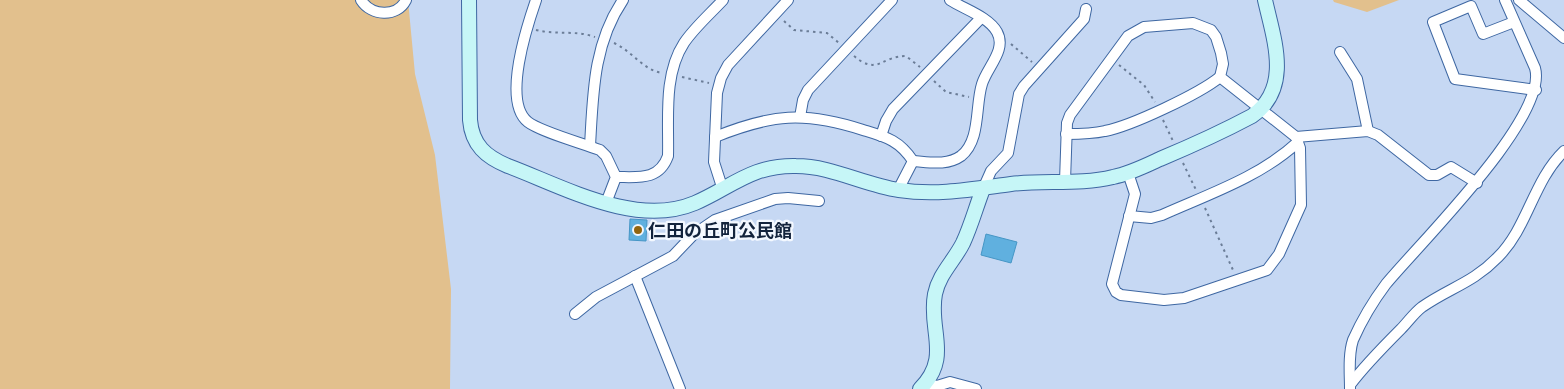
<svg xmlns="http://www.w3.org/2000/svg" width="1564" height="389" font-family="Merriweather,'Noto Sans JP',serif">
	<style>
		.green { fill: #e2c08d }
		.building { fill: #60b0df; stroke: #4696c5 }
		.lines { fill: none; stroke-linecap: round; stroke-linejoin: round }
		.street-casing { stroke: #3e67a2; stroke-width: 12 }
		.secondary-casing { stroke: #3e67a2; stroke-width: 16 }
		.path { stroke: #6b7d97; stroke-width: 2; stroke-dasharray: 2.5 4; stroke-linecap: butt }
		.street { stroke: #fff; stroke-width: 10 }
		.secondary { stroke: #c6f6f7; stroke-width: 14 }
		.poi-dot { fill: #926510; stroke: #f3f8ff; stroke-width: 2 }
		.labels { text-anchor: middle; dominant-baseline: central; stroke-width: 4.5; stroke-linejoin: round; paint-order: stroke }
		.poi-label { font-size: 18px; font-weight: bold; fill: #12233c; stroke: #f3f8ff; text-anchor: start }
	</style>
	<rect width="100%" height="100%" fill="#c6d8f3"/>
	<g class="green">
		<path d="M0,0h408l7,74 20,81 16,134 -1,100h-450z"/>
		<path d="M1333,0h66l-32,12 -33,-10z"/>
	</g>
	<g class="building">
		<path d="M630,219l17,1 -1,21 -17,-1z"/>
		<path d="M986,234l31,8 -6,21 -30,-8z"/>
	</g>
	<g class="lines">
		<defs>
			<g id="street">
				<path d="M361,0c10,16 36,18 45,0"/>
				<path d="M536,0c-9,26 -34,102 -8,122 13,10 54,21 72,28l6,6 10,21 -10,26"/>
				<path d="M1519,0l45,38"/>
				<path d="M1514,22l-31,12 -12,-28 -38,16 22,57 81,11"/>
				<path d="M1340,52l17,27 11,52"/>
				<path d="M800,117l3,-17 5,-10 84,-90"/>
				<path d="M1066,134c13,0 26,0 39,-3 26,-5 94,-37 115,-54"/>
				<path d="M881,136l5,-15 7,-12 88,-91"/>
				<path d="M715,137c57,-23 89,-26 148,-7 23,7 36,10 50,31l-15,29"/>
				<path d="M1296,137l72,-6 10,4 51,40h8l14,-8 26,16"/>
				<path d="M590,146c3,-51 3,-102 33,-146"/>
				<path d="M913,161c16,1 34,5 48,-5 20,-16 14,-50 21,-72 5,-17 25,-34 15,-52 -8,-15 -33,-23 -47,-32"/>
				<path d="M616,177c22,0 43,4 52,-21 1,-36 -5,-81 16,-113 10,-15 26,-29 39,-43"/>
				<path d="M1065,181l2,-58 3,-8 58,-79 16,-9 49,-4 18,7 5,7 5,16 2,11 -3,13 76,60 4,11 1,57 -22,49 -12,16 -83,28 -20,2 -43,-5 -5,-3 -4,-8 23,-90 -7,-21"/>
				<path d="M722,187l-8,-25 3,-69 4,-15 7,-13 60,-65"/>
				<path d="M983,189l8,-18 17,-18 11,-59 5,-8 60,-67 2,-10"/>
				<path d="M1129,216l22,2 11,-3c47,-21 98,-38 136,-73"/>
				<path d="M635,276l45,113"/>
				<path d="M575,314l21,-17 77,-41 20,-21 22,-15 60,-21 13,-1 31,3"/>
				<path d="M925,384l12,2 13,-4 26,7"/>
				<path d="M1350,385c15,-20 33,-38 51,-56 7,-7 13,-16 21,-22 27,-19 51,-24 76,-50 30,-30 35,-76 66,-106"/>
				<path d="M1350,389c0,-15 -2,-34 3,-49 8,-18 21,-40 33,-56 32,-39 163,-167 149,-216l-30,-68"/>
			</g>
			<g id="secondary">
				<path d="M469,0l1,120c2,25 16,37 38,46 56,21 128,62 187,37 37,-16 56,-38 101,-37 36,0 68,19 103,24 38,6 74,-1 112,-6 34,-4 69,1 102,-7 16,-3 32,-11 47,-18 31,-13 62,-27 92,-43 40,-28 22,-76 13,-116"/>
				<path d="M920,389c32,-32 8,-59 15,-95 4,-20 19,-33 28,-51 8,-17 13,-36 20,-54"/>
			</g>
		</defs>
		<use href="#street" class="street-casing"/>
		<use href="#secondary" class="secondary-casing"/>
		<g class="path">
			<path d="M784,21l10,9 33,3 12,10"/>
			<path d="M536,30c20,5 40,0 59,7"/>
			<path d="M614,43c18,8 29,27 48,30"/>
			<path d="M1011,44l21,18"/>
			<path d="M854,56c24,20 27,0 52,0l14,11"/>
			<path d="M1119,65l25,20 11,17"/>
			<path d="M682,77l27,6"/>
			<path d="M934,81l12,11 23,5"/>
			<path d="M1163,120l10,21"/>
			<path d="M1183,163l13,27"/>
			<path d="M1205,208l28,62"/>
		</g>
		<use href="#street" class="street"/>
		<use href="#secondary" class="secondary"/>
	</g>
	<circle class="poi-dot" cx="638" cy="230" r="5"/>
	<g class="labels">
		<g class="poi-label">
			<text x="648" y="230">仁田の丘町公民館</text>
		</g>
	</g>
</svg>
